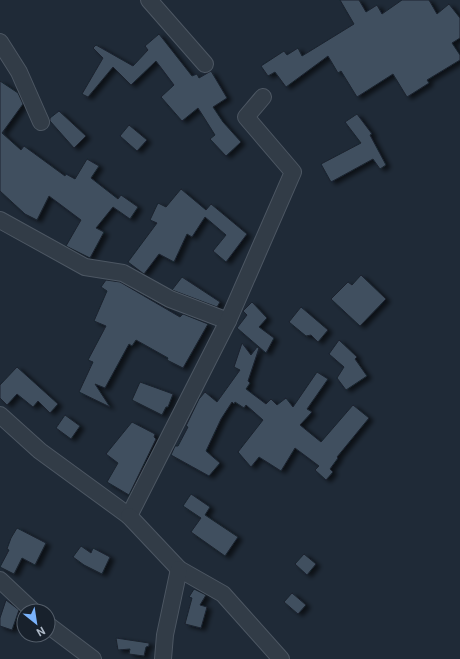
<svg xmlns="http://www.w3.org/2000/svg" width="460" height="659" font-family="Roboto,sans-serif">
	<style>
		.building { fill: #41505f; stroke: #1a232e; filter: url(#shadow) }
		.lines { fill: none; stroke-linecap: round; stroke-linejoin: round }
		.street-casing { stroke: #4d5763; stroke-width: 18 }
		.street { stroke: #323c47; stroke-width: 16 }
	</style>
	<defs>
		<filter id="shadow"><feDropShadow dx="4.5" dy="2.5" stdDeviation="2" flood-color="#0009"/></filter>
	</defs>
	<rect width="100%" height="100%" fill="#1f2a37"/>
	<g class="building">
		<path d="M340,0h19l7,12 11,-7 5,9 20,-14h27l8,14 12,-10 11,14v20l-8,5 8,12v5l-33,20 2,3 -22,14 -14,-23 -36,23 -16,-26 -3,2 -10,-17 -42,31 -11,-15 -7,4 -7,-10 23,-15 3,4 11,-7 4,8 52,-32z"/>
		<path d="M159,34l33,42 5,-2 2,4 12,-7 16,27 -14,9 10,15 18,20 -15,14 -16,-17 5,-4 -17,-27 -16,13 -21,-24 13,-12 -18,-24 -25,24 -18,-18 -25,30 -6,-3 21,-36 -10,-10 3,-3 37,21 15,-16 -3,-4z"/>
		<path d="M0,81l18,12 5,11 -21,29 19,17 3,-4 41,30 1,-2 9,5 12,-20 12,7 -8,12 27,21 3,-4 17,12 -8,12 -17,-12 -17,21 8,4 -14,26 -24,-12 15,-26 -32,-24 -12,24 -12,-6 -25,-23z"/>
		<path d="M59,111l27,25 -12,12 -24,-27v-3z"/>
		<path d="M357,114l15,20 -2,1 16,30 -6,4 -7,-10 -42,23 -10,-18 40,-21 -16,-21z"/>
		<path d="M129,125l18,15 -10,11 -17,-15z"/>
		<path d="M181,189l25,21 5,-6 36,30 -21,28 -13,-11 13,-16 -21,-18 -13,20 -5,-3 -13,28 -15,-8 -15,20 -16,-12 29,-39 -7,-3 8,-17 8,4z"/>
		<path d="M361,275l25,24 -26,27 -29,-27 17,-17 4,3z"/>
		<path d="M182,277l38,25 -3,5 -45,-17z"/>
		<path d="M106,280l14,2 60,35 3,-3 25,10 -25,44 -16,-8 1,-2 -32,-18 -4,6 -3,-2 -24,44 -10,-4 15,23 -31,-15 14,-30 -5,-2 18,-34 -12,-5 13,-30 -6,-4z"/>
		<path d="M252,302l15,16 -8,9 15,11 -8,15 -29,-25 10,-13 -4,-4z"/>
		<path d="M301,307l27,23 -10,12 -7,-7 -5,1 -17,-14z"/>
		<path d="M339,340l18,17 -2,2 12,17 -21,14 -9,-12 7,-11 -15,-13z"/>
		<path d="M242,343l9,12 6,-8 2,1 -11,33 2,2 -4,6 20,15 5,-5 6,6 9,-7 7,9 24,-35 11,7 -21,30 5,3 -12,13 21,17 32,-37 16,13 -32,39 1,1 -8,11 3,3 -7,8 -11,-10 4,-4 -24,-18 -14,23 -22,-14 -8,10 -13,-15 25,-32 -17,-15 -2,3 -9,-6 -1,2 -2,-2 -11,17 -15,32 14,12 -11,13 -38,-21 4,-9h3l10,-19 -2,-1 13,-27 6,-7 12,10 23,-32 -6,-3z"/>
		<path d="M17,367l41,37 -8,9 -12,-12 -5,6 -16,-13 -10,11 -7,-7v-13z"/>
		<path d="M140,382l33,12 -5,13h-2l-4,8 -30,-15z"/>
		<path d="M65,415l15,11 -9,13 -15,-11z"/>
		<path d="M132,422l23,12 -1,3 2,2 -27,56 -22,-13 11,-19 -12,-9z"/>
		<path d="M191,494l19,13 -5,8 33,22 -13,19 -34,-24 10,-14 -18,-12z"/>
		<path d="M17,528l29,15 -11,22 -13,-7 -8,16 -14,-7 9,-17 -2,-1 4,-11z"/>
		<path d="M81,546l10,7 2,-5 17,9 -8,17 -18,-9 -11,-8z"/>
		<path d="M304,554l12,10 -9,11 -12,-11z"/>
		<path d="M194,589l12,6 -6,10 7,2 -6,21 -16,-4 7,-26 -3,-1z"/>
		<path d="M292,593l14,12 -8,9 -14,-12z"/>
		<path d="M6,600l13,10 -7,20 -12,-4v-8z"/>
		<path d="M116,638l33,5v3l-3,1 -2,9 -15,-2 1,-5 -12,1z"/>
	</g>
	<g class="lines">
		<defs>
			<g id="street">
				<path d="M149,0l56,64"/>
				<path d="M0,42l19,30 22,50"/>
				<path d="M0,220l85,47 38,6 47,26 58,22"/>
				<path d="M0,415l40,36 89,65 99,-195 65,-149 -47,-55 17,-20"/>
				<path d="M129,516l50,53 44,25 58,65"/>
				<path d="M0,580l33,31"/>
				<path d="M48,625l45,34"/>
				<path d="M163,659l2,-24 14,-66"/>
			</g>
		</defs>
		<use href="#street" class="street-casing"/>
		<use href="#street" class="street"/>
	</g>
	<g transform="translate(36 623) rotate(150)"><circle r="19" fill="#18212c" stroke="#535d69"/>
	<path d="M0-3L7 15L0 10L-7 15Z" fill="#7ab3fc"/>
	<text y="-6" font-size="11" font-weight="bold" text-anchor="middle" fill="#acb7c5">N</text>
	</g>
</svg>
